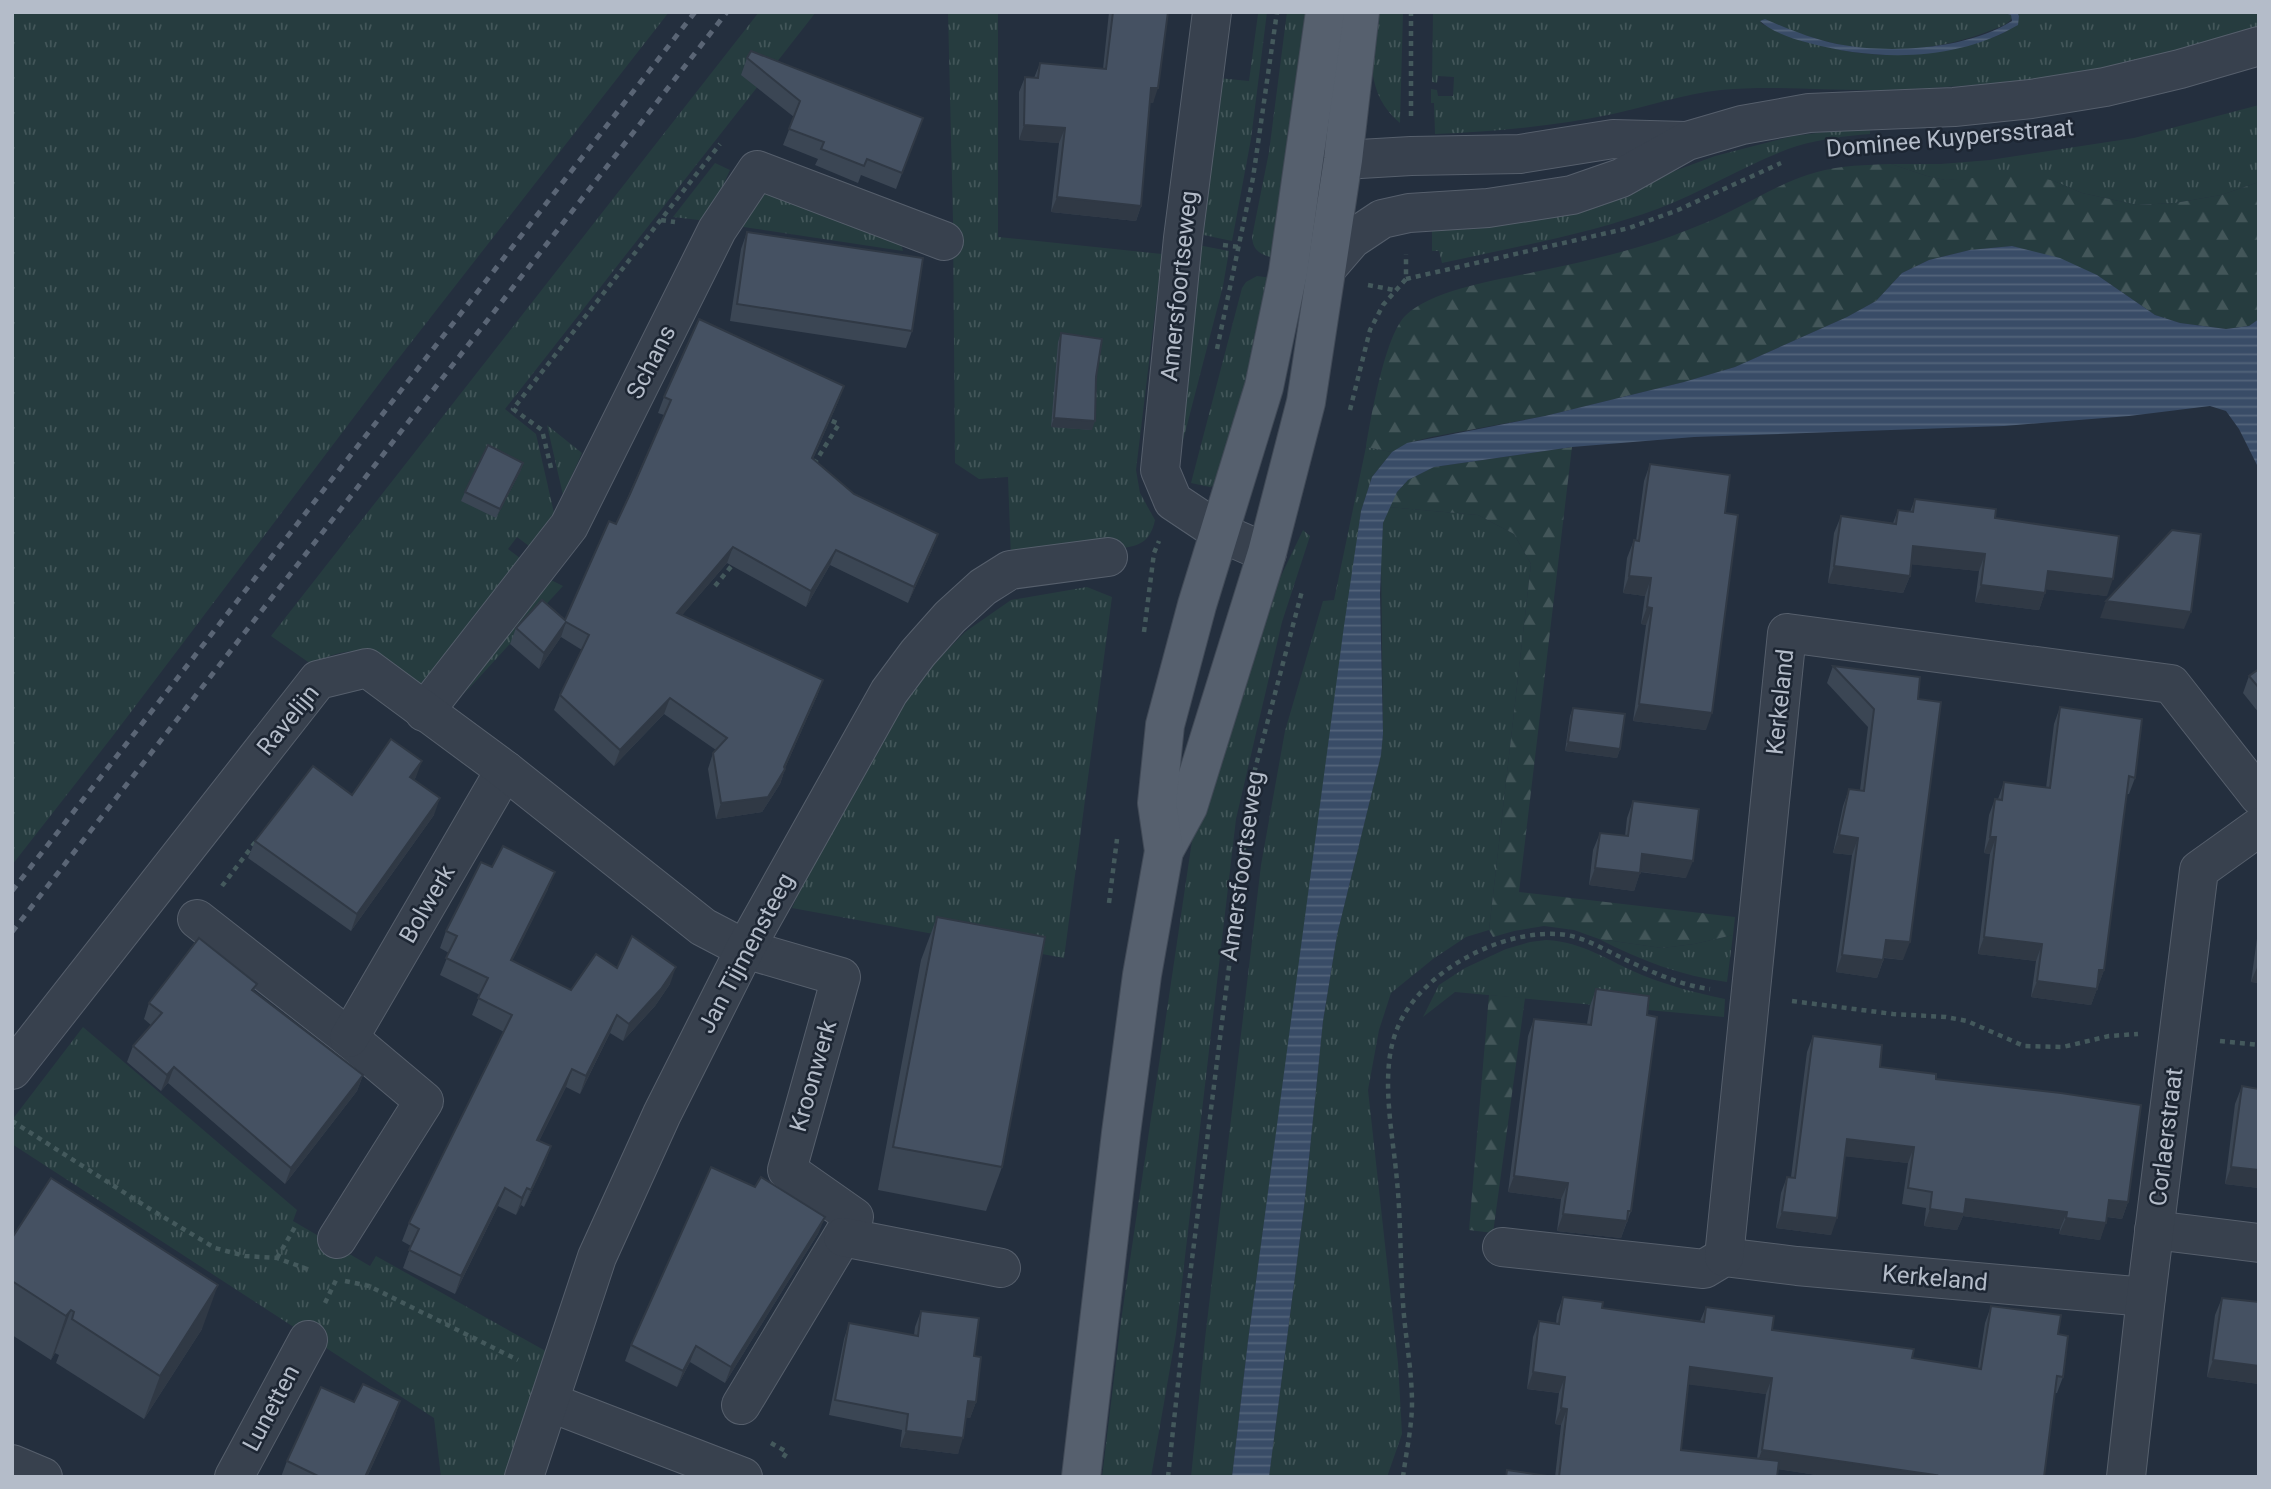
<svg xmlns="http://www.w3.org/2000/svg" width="2271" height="1489" font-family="Roboto,sans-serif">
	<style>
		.grass { fill: url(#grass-tufts) }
		.forest { fill: url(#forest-firs) }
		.water { fill: url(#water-rules) }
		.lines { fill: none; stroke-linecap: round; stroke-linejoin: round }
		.minor-casing { stroke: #565f6c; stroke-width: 40 }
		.major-casing { stroke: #414a57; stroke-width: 40 }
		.path { stroke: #44595c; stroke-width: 4.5; stroke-dasharray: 5 5; stroke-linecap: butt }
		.minor { stroke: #38414e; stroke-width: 38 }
		.major { stroke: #56606e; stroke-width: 38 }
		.rail { stroke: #5a6575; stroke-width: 5; stroke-dasharray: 7 7; stroke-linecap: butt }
		.wall { fill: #3b4654; fill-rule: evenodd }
		.shaded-wall { fill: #303945 }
		.building { fill: #455162; stroke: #303945; stroke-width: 2 }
		.labels { text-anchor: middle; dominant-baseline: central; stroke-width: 5; stroke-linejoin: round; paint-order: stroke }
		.street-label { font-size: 24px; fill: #b4bcc9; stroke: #1d2633 }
	</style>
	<defs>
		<pattern id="grass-tufts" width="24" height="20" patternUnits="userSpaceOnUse" patternTransform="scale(1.75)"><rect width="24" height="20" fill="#263c3f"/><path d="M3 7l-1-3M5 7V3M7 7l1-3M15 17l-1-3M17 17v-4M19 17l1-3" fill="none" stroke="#435659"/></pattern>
		<pattern id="forest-firs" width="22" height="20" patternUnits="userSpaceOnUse" patternTransform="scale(1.75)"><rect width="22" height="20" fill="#263c3f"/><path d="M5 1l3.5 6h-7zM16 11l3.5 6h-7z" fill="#435659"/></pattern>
		<pattern id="water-rules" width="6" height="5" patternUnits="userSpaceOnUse" patternTransform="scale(1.75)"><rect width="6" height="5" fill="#394c67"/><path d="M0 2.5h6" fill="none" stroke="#53647b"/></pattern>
	</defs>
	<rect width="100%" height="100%" fill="#242f3e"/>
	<g class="grass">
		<path d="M12,12h657l-281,360 -276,365 -100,128z"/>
		<path d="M759,12h57l-311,397 31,25 18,79 -25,33 -12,-9 -9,12 12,9 -96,131c-14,-9 -44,-31 -58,-36 -17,-6 -40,4 -55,11l-40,-28z"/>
		<path d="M948,12h50v225l164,17 -26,216 4,23 15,27c-4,19 -13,26 -33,28l-111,10 -3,-81 -29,2 -24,-16 -2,-242z"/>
		<path d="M1250,12h17l-16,127 -19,102 -33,-7 19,-156 31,3 9,-67z"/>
		<path d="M1287,12h28l-38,247c-14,-4 -24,-6 -25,-22l17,-85z"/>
		<path d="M1372,12h31l-3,111c-36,-30 -28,-69 -28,-111z"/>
		<path d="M1433,12h568l10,3 1,3c-5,8 -18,11 -28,15 -45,17 -103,22 -151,10 -24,-6 -49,-14 -73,-22l2,3c72,32 130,40 207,20 12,-3 30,-7 41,-15 4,-2 7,-9 9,-13l-2,-4h242v14c-120,44 -252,61 -379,64 -53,1 -106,-5 -159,0 -37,4 -72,16 -108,24 -59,12 -118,18 -178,20l-1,-31h-3v-14l6,1 1,6h15l1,-19 -16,-1 -1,7 -5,-1z"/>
		<path d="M2259,105v77l-38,13 -46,8 -38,2 -55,-12 -28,-12 -86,-2 -23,1 -18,-4 -36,-12h50l49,-4 144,-22z"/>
		<path d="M1870,129v5c-25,2 -49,5 -73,12 -48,16 -90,44 -137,62 -70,26 -145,39 -218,55l-3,-12h-7v-25l221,-47 62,-23 78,-20 48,-6z"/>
		<path d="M715,163l15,7 -23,51 -34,-4z"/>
		<path d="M773,185l125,48 5,18 -166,-25z"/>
		<path d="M1198,245l31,6 -6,35 -44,170z"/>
		<path d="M1257,276l15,2 -11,64 -44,142 -7,3 -19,-4 51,-195 4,-6z"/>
		<path d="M547,425l35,28 -19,42z"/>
		<path d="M1366,447l26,5 -20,25 -11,34 -113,830 -16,136h-41l14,-138 56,-474 24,-134 38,-130 11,-1z"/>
		<path d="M1388,507l90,8 36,19 17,30 -42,366 -23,7 -33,22 -42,34 -12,37 -11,60 30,273 4,71 -15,43h-118l35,-270 19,-186 14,-86 44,-180 2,-21 -2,-179 2,-32z"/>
		<path d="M1303,530l7,6 -28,86 -46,197 -60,515 -25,143h-49l19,-156 72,-487 74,-229z"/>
		<path d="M549,579l14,7 -99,108z"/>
		<path d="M1087,587l25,10 -48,361 -272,-50 40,-89 91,-144 42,-43 46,-32z"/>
		<path d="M1733,935l-6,47c-46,-6 -87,-22 -128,-43l63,9 32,-4z"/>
		<path d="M1546,940c38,2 62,21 96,35 27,11 55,18 83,24l-1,18 -269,-25 -32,25 16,-32 26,-17 41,-19 24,-7z"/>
		<path d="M83,1027l214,183 -4,11 77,45 6,-10 175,98 -38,123h-72l-7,-59 -422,-274v-24z"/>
	</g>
	<g class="forest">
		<path d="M1891,164l36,12 18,4 81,-6 28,7 28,12 55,12 38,-2 46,-8 38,-13v137l-10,7 -23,3 -46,-6 -25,-8 -58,-40 -64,-23 -21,-6 -42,4 -41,10 -27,13 -26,28 -29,16 -112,50 -51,15 -139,34 -114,21 -23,6 -16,9 -26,-5c5,-30 19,-111 39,-131 29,-28 100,-37 139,-46 43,-9 87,-19 128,-34 20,-8 40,-15 59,-25 28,-14 56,-31 86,-39 24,-7 50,-7 74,-8z"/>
		<path d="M1572,447l-53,445 216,25 -2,18 -39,9 -32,4 -63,-9 -25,-9 -30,-4 -30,5 -21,6 -4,-7 42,-366 -17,-30 -36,-19 -90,-8 9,-15 11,-12 26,-13z"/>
		<path d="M1489,995l36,3 -32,235 -24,-3z"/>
	</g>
	<g class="water">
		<path d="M2001,12h16l2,4 -1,9c-63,37 -142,36 -209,18 -16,-4 -37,-11 -49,-22l5,-2c23,10 47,20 72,25 52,10 128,6 175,-23l-1,-6z"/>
		<path d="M2012,246l48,12 37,17 58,40 25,8 46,6 23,-3 10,-7v150l-20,-40 -13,-18 -16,-5 -81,10 -125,10 -310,11 -122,10 -138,20 -26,13 -11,12 -14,31 -3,71 3,140 -2,21 -44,180 -14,86 -19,186 -35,270h-37l16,-136 96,-715 17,-115 11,-34 20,-25 15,-9 138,-27 139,-34 51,-15 112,-50 29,-16 26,-28 27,-13 41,-10z"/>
	</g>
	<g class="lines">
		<defs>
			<g id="minor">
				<path d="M1212,12l-29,226 -23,232 13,31 48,32 46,20"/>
				<path d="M1316,180l27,-20 68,-4 109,-2 93,-15 73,2"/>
				<path d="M1327,268l25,-29 30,-20 27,-6 79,-5 84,-13 49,-17 66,-37 55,-16 67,-12 145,-6 77,-8 74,-12 75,-18 79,-23"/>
				<path d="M424,712l145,-186 148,-296 40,-60 187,71"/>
				<path d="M197,919l152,119 75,63 -87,138"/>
				<path d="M349,1038l156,-268"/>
				<path d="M12,1070l306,-390 49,-12 138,102 198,157 42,22 96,28 -54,193 67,47 -113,188"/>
				<path d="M2154,1230l105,13"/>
				<path d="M843,1237l158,31"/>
				<path d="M1502,1247l202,22 20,-12 73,9 349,31"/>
				<path d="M1724,1257l63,-624 384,51 88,112"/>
				<path d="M549,1402l194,75"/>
				<path d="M12,1464l31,13"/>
				<path d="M234,1477l74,-137"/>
				<path d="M524,1477l73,-220 65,-143 83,-165 144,-257 29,-39 32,-36 33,-30 27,-17 98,-13"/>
				<path d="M2126,1477l20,-180 53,-427 60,-43"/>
			</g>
			<g id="major">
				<path d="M1164,851l24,-44 79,-254 39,-151 37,-242 17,-148"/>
				<path d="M1081,1477l40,-344 21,-158 22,-124 -7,-48 8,-78 32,-120 67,-218 24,-115 37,-260"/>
			</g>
		</defs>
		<use href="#minor" class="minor-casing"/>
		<use href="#major" class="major-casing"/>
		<g class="path">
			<path d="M1411,116v-104"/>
			<path d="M661,220l14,2"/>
			<path d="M1223,245l16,2"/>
			<path d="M1406,279l223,-51 49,-18 103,-47"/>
			<path d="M1368,285l26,5"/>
			<path d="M1217,349l36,-171 24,-166"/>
			<path d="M1350,410l20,-80 13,-25 23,-26v-25"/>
			<path d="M814,464l25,-40 -14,-6"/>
			<path d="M551,468l-9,-38 -29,-21 207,-265"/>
			<path d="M715,586l19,-23"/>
			<path d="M1144,632l10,-79 5,-12"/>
			<path d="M222,886l35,-46"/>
			<path d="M1109,903l8,-64"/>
			<path d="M1792,1001l101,13 53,3 21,4 57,25 39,1 46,-11 29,-2"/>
			<path d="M2220,1041l39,4"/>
			<path d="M12,1121l138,88 65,39 30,8 32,2 30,11"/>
			<path d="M277,1258l18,-31"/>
			<path d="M345,1281l24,5 149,74"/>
			<path d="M325,1303l11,-23"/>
			<path d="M771,1443l16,9 -6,9"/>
			<path d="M1168,1477l19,-178 66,-522 49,-186"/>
			<path d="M1403,1477c3,-24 9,-50 9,-74 0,-33 -7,-67 -9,-100 -3,-41 -2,-82 -6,-122 -4,-47 -18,-108 0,-152 22,-56 101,-98 159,-95 21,0 42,12 60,21 29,14 62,30 94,34"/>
		</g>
		<use href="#minor" class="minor"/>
		<use href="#major" class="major"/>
		<g class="rail">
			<path d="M12,891l683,-879"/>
			<path d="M12,932l715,-920"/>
		</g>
	</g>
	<g class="wall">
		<path d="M1109,12h59l-15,91h-4l-8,103 -5,15 -85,-9 8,-69 -40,-3v-48l6,-15 9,1 6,-15 63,6z"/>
		<path d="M747,58l176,60 -27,71 -35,-14 -3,8 -43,-18 3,-6 -35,-14 11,-28 -53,-42z"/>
		<path d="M747,232l165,99 -6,17 -176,-27 11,-72z"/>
		<path d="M1061,333l31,97 -41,-3 7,-85z"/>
		<path d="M844,386l-6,16 -25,57 41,35 78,56 -24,53 -78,-38 -24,42 -79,-44 -45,52 141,65 -6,16 -32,72v1l-5,15 -18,28 -46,7 -8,-50 5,-16 3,-3 -52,-36 -50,52 -60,-56 6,-15 22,-45 -21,-13 -22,32 -29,-25 6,-16 49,-8 51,-96 48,-109 -6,-2 6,-16z"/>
		<path d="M523,463l-3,9 -24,46 -35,-17 4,-9z"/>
		<path d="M1650,464l75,49 -19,217 -73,-9 13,-96 -5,-1 4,-28 -22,-3 4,-35 7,-18 2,1 8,-60z"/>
		<path d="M1915,499l80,19 112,78 -61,-7 -7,21 -64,-8 4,-31 -68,-7 -1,12 -7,17 -75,-10 6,-50 7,-17 52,7 5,-13 12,2z"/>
		<path d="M1833,666l85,33 -15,261 -19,-2 -7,20 -41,-6 16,-117 -19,-2 10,-47 6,-17 11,1 8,-63 -41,-44z"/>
		<path d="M2259,669v44l-16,-20 6,-17z"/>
		<path d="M2060,707l75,71 -6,16h-2l-23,176 -13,35 -60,-8 5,-36 -58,-7 12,-100 -6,-1 5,-38 6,-16h3l6,-17 42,6 8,-64z"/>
		<path d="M1573,708l47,41 -3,9 -52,-7 5,-35z"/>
		<path d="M416,777l-2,3 20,35 -83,116 -103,-73 7,-17 97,-46z"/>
		<path d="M1633,801l53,77 -46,-6 -6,19 -45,-6 4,-35 7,-17 25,3 2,-18z"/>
		<path d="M492,867l56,22 -36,72 59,29 46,-22 53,16 -15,22 -32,35 -13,-8 -30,61 -14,-7 -27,54 6,22 -21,44 -3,-2 -5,10 -18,-9 -43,88 -52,-26 8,-22 -9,-5 7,-18 95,-191 -32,-17 8,-20 -40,-20 9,-22 -9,-5 6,-17z"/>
		<path d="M937,917l65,250 -16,44 -108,-21 43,-230z"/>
		<path d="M2259,924v59l-8,-1z"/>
		<path d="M257,984l-3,7 109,84 -6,16 -72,93 -117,-101 -7,8 -34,-29 6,-16 18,-21 -7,-6 5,-16z"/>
		<path d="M1596,989l51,26 -16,196 -10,27 -64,-7 4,-32 -53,-7 20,-156 6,-17 53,5 3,-18z"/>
		<path d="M1813,1036l67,31 56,12 192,123 -6,17 -15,-2 -7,23 -41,-6 1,-5 -97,-13 -6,14 -33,-4 2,-18 -24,-4 6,-41 -63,-7 -14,79 -55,-7 5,-35 6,-16h4l16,-125z"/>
		<path d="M2242,1086l17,3v99l-34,-4 10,-80z"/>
		<path d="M819,1232l-94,151 -35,-21 -13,25 -52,-26 6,-16z"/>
		<path d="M12,1238l190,91 -58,90 -88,-56 3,-8 -4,-2 -4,7 -39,-25z"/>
		<path d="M1563,1297l39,11 98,13 6,-14 66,23 140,28 66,10 7,-45 6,-17 67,28 5,43 -6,16h-2l-11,84h-214l-52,-8 -1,8h-222l6,-52 -6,-1 4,-31 -32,-4 6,-52 6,-16 17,2 1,-9zM1688,1384l78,10 -9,64 -76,-8z"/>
		<path d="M2222,1298l37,4v82l-52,-7 8,-62z"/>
		<path d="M921,1311l53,45 2,46 -6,16 -4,-1 -8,37 -58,-7 2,-17 -73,-15 15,-76 5,-16 65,12 1,-8z"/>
		<path d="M400,1401l-6,17 -27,59h-86l6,-16 67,-59z"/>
	</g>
	<g class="shaded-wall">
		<path d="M1151,88h7l-5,15h-8z"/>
		<path d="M1024,125l41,3 -6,15 -40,-3z"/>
		<path d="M1057,197l84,9 -5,15 -85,-9z"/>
		<path d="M844,386l-6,16 -32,72 6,-16z"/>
		<path d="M1054,418l41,3 -3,9 -41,-3z"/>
		<path d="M523,463l-3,9 -24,46 4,-9z"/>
		<path d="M938,534l-6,16 -24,53 6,-16z"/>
		<path d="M1913,546l72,8 -6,17 -72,-7z"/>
		<path d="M733,547l-6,16 -56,65 6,-15z"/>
		<path d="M836,550l-6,15 -24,42 5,-16z"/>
		<path d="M1834,566l76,10 -7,17 -75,-10z"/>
		<path d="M2048,571l65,8 -6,17 -65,-7z"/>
		<path d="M1629,576l22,2 -6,18 -22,-3z"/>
		<path d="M1981,585l64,8 -6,17 -64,-8z"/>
		<path d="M2106,601l85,11 -7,17 -84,-11z"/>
		<path d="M1647,607l5,1 -6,17 -5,-1z"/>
		<path d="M566,622l-5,15 -22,32 5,-16z"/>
		<path d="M823,680l-6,16 -35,79 3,-6 -5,15 -18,28 -46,7 5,-16 63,-36z"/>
		<path d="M670,698l-6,16 -50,52 6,-16z"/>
		<path d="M1639,704l73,9 -6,17 -73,-9z"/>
		<path d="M1568,742l52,7 -3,9 -52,-7z"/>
		<path d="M422,761l-6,16 -12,17 6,-17z"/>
		<path d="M440,798l-6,17 -83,116 6,-17z"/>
		<path d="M1839,835l19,3 -6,17 -19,-2z"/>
		<path d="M1990,837h6l-6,17 -6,-1z"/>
		<path d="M1642,854l51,7 -7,17 -50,-7z"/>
		<path d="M1595,868l45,5 -6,18 -45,-6z"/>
		<path d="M555,872l-7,17 -44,88 7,-17z"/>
		<path d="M1984,937l58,7 -6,17 -58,-7z"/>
		<path d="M1886,940l24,2 -7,18 -23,-3z"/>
		<path d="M1842,955l41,5 -6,18 -41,-6z"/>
		<path d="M2258,965h1v18l-8,-1z"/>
		<path d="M676,967l-6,17 -15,22 -32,35 6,-17z"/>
		<path d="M2099,970h5l-6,17 -5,-1z"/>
		<path d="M2037,981l60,8 -6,16 -60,-8z"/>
		<path d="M617,1015l-7,18 -30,61 6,-18z"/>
		<path d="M174,1067l-6,16 -7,8 6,-16z"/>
		<path d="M572,1069l-6,18 -35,70 6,-17z"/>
		<path d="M363,1075l-6,16 -72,93 6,-16z"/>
		<path d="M1847,1139l67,8 -6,16 -67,-7z"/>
		<path d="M551,1146l-6,17 -21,44 7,-17z"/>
		<path d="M2231,1167l28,3v18l-34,-4z"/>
		<path d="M1514,1176l54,7 -7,16 -53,-7z"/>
		<path d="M505,1188l-7,18 -43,88 6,-18z"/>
		<path d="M527,1188l-6,17 -5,10 6,-17z"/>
		<path d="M1966,1199l101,13 -7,17 -97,-13 -6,14 -33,-4 6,-17z"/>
		<path d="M2109,1200l19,2 -6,17 -19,-3z"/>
		<path d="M1782,1212l55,6 -6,17 -55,-7z"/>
		<path d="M1563,1214l64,7 -6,17 -64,-7z"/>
		<path d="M825,1217l-6,15 -94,151 6,-16z"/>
		<path d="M2066,1218l40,5 -6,17 -41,-6z"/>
		<path d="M218,1285l-16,44 -58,90 16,-43z"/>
		<path d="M71,1310l-16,43 -4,7 15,-44z"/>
		<path d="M696,1346l-6,16 -13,25 6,-16z"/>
		<path d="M2213,1360l46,6v18l-52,-7z"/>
		<path d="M1690,1367l82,11 -6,16 -82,-10z"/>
		<path d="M1533,1372l32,5 -6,16 -32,-4z"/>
		<path d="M400,1401l-6,17 -27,59h-2z"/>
		<path d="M968,1401l8,1 -6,16 -8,-1z"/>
		<path d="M1561,1408l6,1 -6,16 -6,-1z"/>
		<path d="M906,1431l57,7 -5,16 -58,-7z"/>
		<path d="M1762,1450l174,25 -1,2h-105l-74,-11z"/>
	</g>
	<g class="building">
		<path d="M1113,12h55l-10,76h-7l-10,118 -84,-9 8,-69 -41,-3 1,-48 13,1 2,-15 66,6z"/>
		<path d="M751,51l172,67 -21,55 -35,-14 -3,7 -43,-17 3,-7 -35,-13 11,-28 -53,-43z"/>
		<path d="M747,232l176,26 -11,73 -175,-27z"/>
		<path d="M699,319l145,67 -32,72 42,36 84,40 -24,53 -78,-37 -25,41 -78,-44 -56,66 146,67 -39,87 1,2 -17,28 -47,6 -8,-50 14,-15 -57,-40 -50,52 -60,-55 29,-60 -23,-13 -22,31 -28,-25 26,-28 23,20 44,-99 7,3 14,-30 41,-94 -7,-3z"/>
		<path d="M1061,333l41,6 -6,38 -1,44 -41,-3z"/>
		<path d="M488,445l35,18 -23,46 -35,-17z"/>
		<path d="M1650,464l80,11 -5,38 13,2 -26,198 -73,-9 13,-96 -5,-1 4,-29 -22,-2 5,-36 5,1z"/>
		<path d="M1915,499l81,10 -1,9 124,18 -6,43 -65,-8 -3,22 -64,-8 4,-31 -72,-8 -3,30 -76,-10 7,-50 55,8 2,-14 15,2z"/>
		<path d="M2172,530l29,4 -10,78 -85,-11z"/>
		<path d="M1833,666l87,11 -2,22 23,3 -31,240 -24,-2 -3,20 -41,-5 16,-117 -19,-3 10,-46 15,2 10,-82z"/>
		<path d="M2259,669v19l-10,-12z"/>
		<path d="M2060,707l82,12 -7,59 -6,-2 -25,194h-5l-2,19 -60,-8 5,-37 -58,-7 12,-100h-6l5,-38 7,1 2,-18 46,6z"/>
		<path d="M1573,708l52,6 -5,35 -52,-7z"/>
		<path d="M391,739l31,22 -12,16 30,21 -83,116 -102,-73 58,-75 39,29z"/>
		<path d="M1633,801l66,8 -6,52 -51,-7 -2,19 -45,-5 5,-35 28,3z"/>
		<path d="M503,846l52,26 -44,88 60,30 25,-36 21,14 15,-32 44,31 -15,22 -32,35 -12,-9 -31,61 -14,-7 -35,71 14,6 -20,44 -4,-2 -5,10 -17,-10 -44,88 -52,-26 10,-21 -10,-6 103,-208 -34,-17 10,-20 -42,-20 11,-22 -11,-5 35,-69 11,5z"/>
		<path d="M937,917l108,20 -43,230 -109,-20z"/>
		<path d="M199,938l58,46 -5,6 111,85 -72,93 -117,-101 -7,8 -34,-29 29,-33 -13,-10z"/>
		<path d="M1596,989l53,7 -2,19 10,2 -26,194h-3l-1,10 -64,-7 5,-31 -54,-7 20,-157 57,6z"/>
		<path d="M1813,1036l69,9 -2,22 56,7v5l125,14 80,12 -13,97 -19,-2 -3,23 -40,-5 1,-6 -101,-13 -2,15 -34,-5 2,-17 -24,-4 6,-41 -67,-8 -10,79 -55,-6 5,-35 8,1z"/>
		<path d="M2242,1086l17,3v81l-28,-3z"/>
		<path d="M711,1167l44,20 6,-10 64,40 -94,150 -35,-21 -13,25 -52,-26z"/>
		<path d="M51,1178l167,107 -58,91 -88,-57 2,-7 -3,-2 -5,6 -54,-35v-43z"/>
		<path d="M1563,1297l40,5 -1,6 102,14 2,-15 68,9 -2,14 142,19 -2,9 69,11 10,-63 70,9 -3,19 10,2 -5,41 -6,-1 -13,101h-111l3,-2 -174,-25 10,-72 -82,-11 -9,83 98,11 -2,16h-218l8,-68 -6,-1 4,-31 -32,-5 6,-51 20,3z"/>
		<path d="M2222,1298l37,4v64l-46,-6z"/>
		<path d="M921,1311l58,7 -5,38 7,1 -5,45 -8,-1 -5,37 -57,-7 2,-17 -73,-14 14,-77 69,13z"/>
		<path d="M363,1384l37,17 -35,76h-45l-33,-16 34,-74 33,15z"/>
		<path d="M1507,1470l47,7h-48z"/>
	</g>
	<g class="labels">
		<g class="street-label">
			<text transform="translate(1950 138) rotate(-5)">Dominee Kuypersstraat</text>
			<text transform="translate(1179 286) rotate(-84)">Amersfoortseweg</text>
			<text transform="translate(651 362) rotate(-63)">Schans</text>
			<text transform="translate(1780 702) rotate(-84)">Kerkeland</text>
			<text transform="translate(288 720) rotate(-51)">Ravelijn</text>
			<text transform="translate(1242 866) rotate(-82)">Amersfoortseweg</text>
			<text transform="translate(427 904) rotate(-60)">Bolwerk</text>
			<text transform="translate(746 953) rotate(-62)">Jan Tijmensteeg</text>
			<text transform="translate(813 1076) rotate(-74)">Kroonwerk</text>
			<text transform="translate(2166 1137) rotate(-83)">Corlaerstraat</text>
			<text transform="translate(1935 1278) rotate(5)">Kerkeland</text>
			<text transform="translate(271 1408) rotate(-62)">Lunetten</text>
		</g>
	</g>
	<rect width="2271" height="1489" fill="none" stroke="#b4bcc9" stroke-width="28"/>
</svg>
